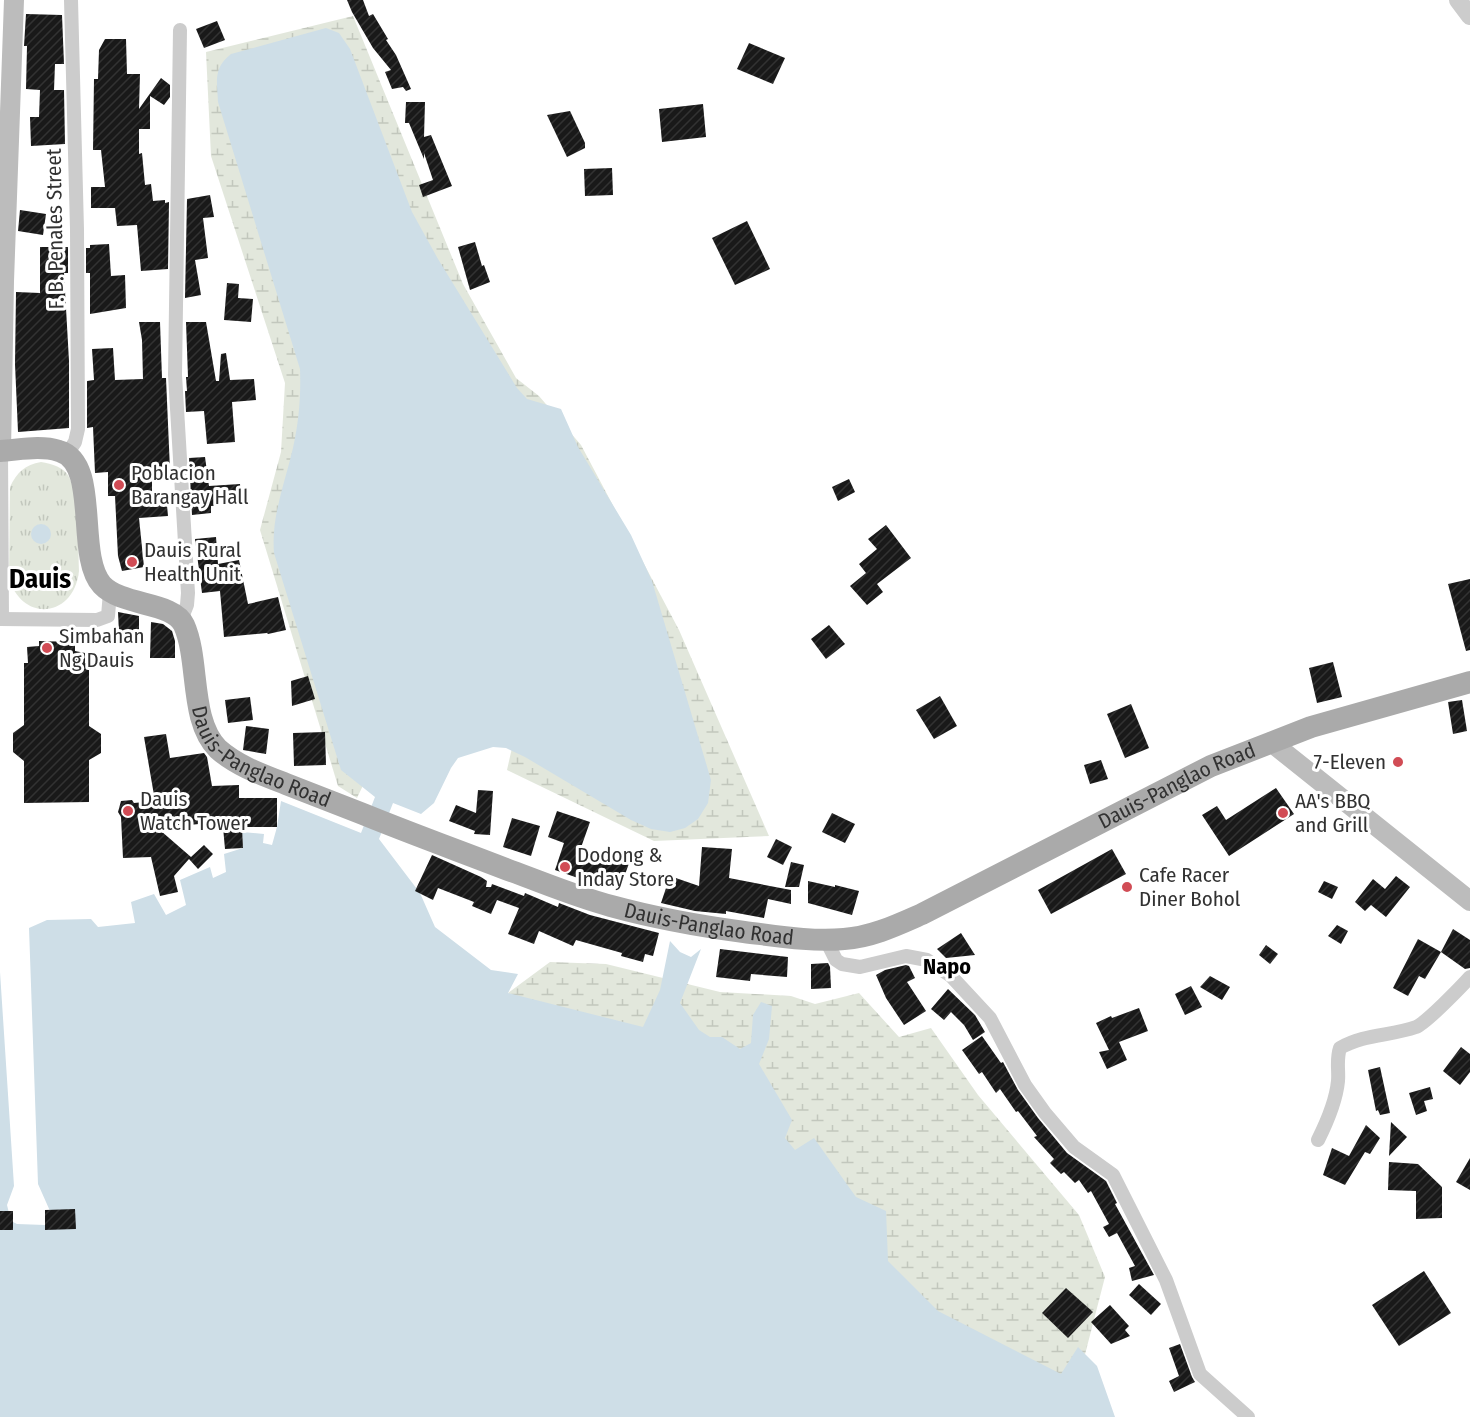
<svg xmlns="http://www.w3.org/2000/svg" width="1470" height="1417" font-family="'Fira Sans Condensed',sans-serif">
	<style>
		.wetland { fill: url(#wetland-marsh) }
		.park { fill: url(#park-tufts) }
		.water { fill: #cedee7 }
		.building { fill: url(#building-hatch) }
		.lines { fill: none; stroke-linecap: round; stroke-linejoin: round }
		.minor { stroke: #ccc; stroke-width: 14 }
		.tertiary { stroke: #ccc; stroke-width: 18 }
		.secondary { stroke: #bcbcbc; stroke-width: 20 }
		.primary { stroke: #aaa; stroke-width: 22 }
		.poi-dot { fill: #d14c55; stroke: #fff; stroke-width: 2 }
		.labels { text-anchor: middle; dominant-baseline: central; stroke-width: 6; stroke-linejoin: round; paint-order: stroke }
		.street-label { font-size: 21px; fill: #323232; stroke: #fff }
		.poi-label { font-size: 21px; fill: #323232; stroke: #fff; text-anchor: start }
		.neighbourhood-label { font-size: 22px; font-weight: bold; fill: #000; stroke: #fff }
		.district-label { font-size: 27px; font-weight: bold; fill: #000; stroke: #fff }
	</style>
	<defs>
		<pattern id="wetland-marsh" width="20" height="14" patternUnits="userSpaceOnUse" patternTransform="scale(1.5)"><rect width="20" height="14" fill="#e2e7dc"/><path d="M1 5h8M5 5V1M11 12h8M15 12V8" fill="none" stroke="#c2c7bd"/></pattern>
		<pattern id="park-tufts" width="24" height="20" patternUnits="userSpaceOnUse" patternTransform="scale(1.5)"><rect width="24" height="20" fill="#e2e7dc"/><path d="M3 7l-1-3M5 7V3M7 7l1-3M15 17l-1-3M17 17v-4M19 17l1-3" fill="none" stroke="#c2c7bd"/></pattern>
		<pattern id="building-hatch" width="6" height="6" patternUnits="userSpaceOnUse" patternTransform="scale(1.5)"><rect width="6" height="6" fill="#191919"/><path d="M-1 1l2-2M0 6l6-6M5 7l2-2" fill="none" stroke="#323232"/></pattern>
	</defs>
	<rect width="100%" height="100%" fill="#fff"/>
	<g class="wetland">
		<path d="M353,16l110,268 53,94 23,18 42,49 98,185 90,206 -115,5 -147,-71 30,-133 -170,140 -10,21 -19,-12 -78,-256 21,-78 4,-69 -74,-227 -5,-104z"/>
		<path d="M550,962l56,2 114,28 71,4 24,8 44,-11 40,44 32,-9 47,67 101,120 26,62 -23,89 -35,18 -33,-8 -506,-383z"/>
	</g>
	<path class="park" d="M41,462c11,2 23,5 28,15 11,21 9,70 10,94 -5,47 -57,52 -70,7l1,-91c7,-15 15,-22 31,-25z"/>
	<g class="water">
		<path d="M326,28l13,5 11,16 62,163 26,47 79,129 10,11 34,10 17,38 53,88 21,46 59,199 -3,23 -10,16 -13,9 -15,4 -19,-3 -20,-9 -106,-63 -19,-9 -13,-1 -35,11 -7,10 -17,35 -13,11 -28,-11 -14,36 41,54 15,34 56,43 27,4 -10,19 135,34 17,-37 10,-49 10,11 11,5 10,-8 -21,54 19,27 11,7h12l18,12 11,-6 2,-28 8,-13 11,4 -3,33 -10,25 33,56 -7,18 10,12 19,-12 42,59 30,14 2,50 50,50 123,63 17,-27 19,19 18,51h-1115v-445l14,214 -7,19 4,16 6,3 28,1 5,-14 -12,-27 -9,-256 18,-8 44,-1 7,8 37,-4 -4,-21 23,-8 12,21 20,-10 -6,-25 30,-13 3,11 13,-6 -2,-18 19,-6 -1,-16 22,2 -1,9 9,2 5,-18 4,-26 80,32 14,-36 -34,-27 -67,-217c-3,-37 11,-70 19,-105 6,-27 8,-52 7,-79l-82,-267c-1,-21 -5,-34 13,-48z"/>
		<circle cx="41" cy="534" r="10"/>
	</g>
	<g class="building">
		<path d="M347,0h16l6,16 4,-2 15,25 -2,1 10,15 15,34 -5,2 -3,-4 -11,2 -7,-17 6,-2 -18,-22 -21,-36z"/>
		<path d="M26,14l36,1 2,49h-9l-1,26h10l1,54 -34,2 -1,-29h9l1,-27 -14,-1 1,-43h-3z"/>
		<path d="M217,21l8,19 -21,8 -8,-19z"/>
		<path d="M105,39h21l1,35h13l-1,35 22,-31 9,7v12l-6,8 -14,-9v33h-11v25l3,-1 3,32 6,-1 2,17 12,-1v3l4,-1 -1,67 -27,2 -4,-46 -20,1 -2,-18h-24v-21h14l-4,-37h-8l1,-71h4l1,-29z"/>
		<path d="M749,43l36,15 -12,26 -36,-15z"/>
		<path d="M406,102h19l-1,35 7,-2 21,51 -29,11 -4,-12 14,-5 -9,-27v6l-15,-36h-4z"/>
		<path d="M703,104l3,33 -44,5 -3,-33z"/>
		<path d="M570,111l15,32v5l-18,9 -20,-42z"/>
		<path d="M612,168l1,27 -28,1 -1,-27z"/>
		<path d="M210,195l4,22 -11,1 5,40 -13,2 6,35 -16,3 2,-99z"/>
		<path d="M20,210l26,4 -3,21 -25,-4z"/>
		<path d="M747,221l23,48 -35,16 -23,-47z"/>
		<path d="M475,242l7,24 2,-1 6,17 -20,8 -12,-43z"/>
		<path d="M109,244l2,32 14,-1 1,33 -36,6v-41h-4v-25h4v-3z"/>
		<path d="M40,247h28v26h-4l5,88v67l-51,4 -3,-68 1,-72 24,1z"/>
		<path d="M227,283l12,1 -1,14 15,1 -2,23 -27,-2z"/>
		<path d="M139,322h21l2,56h4l4,92 -18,1v25l14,-1 2,21 -29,2 5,49 -22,4 -4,-15 -3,-60h-7v-24l-13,1 -2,-46 -6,1v-47l7,-1 -2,-31 21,-1 2,32 28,-1 -1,-39z"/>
		<path d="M186,322h20l10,59h3l2,-27 5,-1 4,27 24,-1 2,21 -24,2 3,40 -28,2 -3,-33 -18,1 -1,-21h2l-1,-14h2z"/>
		<path d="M205,457l4,29 31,-2 2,20 -31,2v7l-19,2 -3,-57z"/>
		<path d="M849,479l6,13 -17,9 -6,-14z"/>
		<path d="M886,525l25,33 -34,26 6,8 -16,13 -17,-19 16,-13 -7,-9 18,-15 -9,-10z"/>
		<path d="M216,537l2,27 21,-4 9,44 30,-7 8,33 -18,4 -1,-1 -43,4 -4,-46 -18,2 -7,-54z"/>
		<path d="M1470,579v71l-4,1 -18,-67z"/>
		<path d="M118,612l21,4v17h-20z"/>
		<path d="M151,622l12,2 9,7 3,10v17h-25z"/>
		<path d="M829,625l16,19 -19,15 -15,-20z"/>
		<path d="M39,641l36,1v9l10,2v10h4v63l12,8v19l-12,7v42l-65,1v-42l-11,-9v-19l11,-8v-62h4l-1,-16 12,-1z"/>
		<path d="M1333,662l9,35 -25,6 -8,-35z"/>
		<path d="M308,676l7,23 -23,7 -1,-25z"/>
		<path d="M940,696l17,30 -23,13 -18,-29z"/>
		<path d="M250,697l3,23 -25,3 -3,-23z"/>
		<path d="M1462,700l5,31 -14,3 -5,-32z"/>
		<path d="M1131,704l18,44 -24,10 -18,-44z"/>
		<path d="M246,726l23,3 -3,25 -23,-4z"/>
		<path d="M325,732l1,33 -32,1 -1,-33z"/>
		<path d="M166,734l4,24 34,-5 3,4 5,29 27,-1v13h38v29h-35l1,21 -18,1 -2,-22 6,-6 -50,5v3l-18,2 30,26 13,-12 9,9 -15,15 -9,-10 -15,17 4,16 -18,4 -9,-39 -28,1 -2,-41 -3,-5 3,-11 11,-1 2,3 21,-2 -11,-64z"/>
		<path d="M1101,760l7,19 -18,5 -6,-19z"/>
		<path d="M1276,788l18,26 -65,42 -27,-41 15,-9 9,14z"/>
		<path d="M478,790l15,1 -3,44 -16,-1 1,-3 -26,-10 7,-16 20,8z"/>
		<path d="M557,811l33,11 -12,34 25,8 5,-14 23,8 -11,30 -40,-15 -2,5 -23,-8 9,-27 -16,-6z"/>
		<path d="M832,813l23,11 -10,19 -23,-11z"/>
		<path d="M512,818l28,8 -9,30 -28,-9z"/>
		<path d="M776,839l16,8 -9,18 -16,-8z"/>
		<path d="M702,847l30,2 -3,29 62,12v14l-23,-5 -4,19 -38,-7v3l-31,-3 -34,-8 9,-27 29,10z"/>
		<path d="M1112,849l14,25 -75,40 -13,-24z"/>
		<path d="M432,855l49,22 6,4 -1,6h5l1,-3 32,12 1,-3 33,14 1,-4 31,12 69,18 -6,23 -8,-2 -2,8 -22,-6 1,-3 -46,-13 -3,6 -34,-15 -5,13 -26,-10 11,-26 -22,-8 -6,14 -19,-8 2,-4 -36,-14 -5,12 -18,-9z"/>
		<path d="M791,862l13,3 -5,22h-14z"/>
		<path d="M1396,876l14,11 -24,30 -15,-12 -6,6 -10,-9 18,-23 12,10z"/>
		<path d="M808,881l27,6v-2l24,6 -7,24 -44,-12z"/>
		<path d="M1324,881l14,6 -6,12 -14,-7z"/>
		<path d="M1337,925l11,6 -7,13 -13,-8z"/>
		<path d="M1453,929l17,11v28l-5,1 -24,-17z"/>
		<path d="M961,933l14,22 -29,3 -9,-9z"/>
		<path d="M1418,939l23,13 -16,27 -6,-3 -11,20 -15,-8z"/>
		<path d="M1266,945l12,9 -8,10 -11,-9z"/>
		<path d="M720,949l68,8 -1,20 -36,-3 -1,7 -34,-4z"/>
		<path d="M828,963l2,4 1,21 -20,1v-25z"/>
		<path d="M906,965l3,1 6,12 -8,4 19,29 -22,14 -18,-27 -10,-23 9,-5z"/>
		<path d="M1210,976l20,11 -8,13 -22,-13z"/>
		<path d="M1191,986l11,21 -17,8 -10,-21z"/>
		<path d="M948,989l27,26 10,17 -12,8 -9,-15 -13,-13 -7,8 -13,-11z"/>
		<path d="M1139,1008l9,23 -29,11 8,18 -20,9 -8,-17 10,-2 -13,-27 15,-7 1,2z"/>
		<path d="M982,1036l19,27 2,-1 15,28 20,28 29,35 39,28 11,22 -2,1 39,71 -22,6 -3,-13 6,-2 -18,-33 -8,4 -6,-10 6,-3 -18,-33 -3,2 -9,-13 -4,3 -11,-11 -3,2 -11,-11 4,-4 -20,-22 3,-1 -19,-25 -2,1 -16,-23 -4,4 -14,-21 -3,2 -17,-24z"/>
		<path d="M1461,1047l9,7v18l-10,13 -17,-14z"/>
		<path d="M1380,1067l10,46 -10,2 -2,-5 -2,1 -8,-41z"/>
		<path d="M1430,1087l3,12 -9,2 3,10 -11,4 -7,-22z"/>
		<path d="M1391,1122l16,15 -18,19z"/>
		<path d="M1366,1125l14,13 -10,16 -5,-2 -20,33 -22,-10 9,-27 17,8z"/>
		<path d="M1470,1158v32l-14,-8z"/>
		<path d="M1389,1162l29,2 24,23v31l-26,1v-28l-28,-1z"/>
		<path d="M75,1209l1,20 -31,1v-20z"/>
		<rect x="0" y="1211" width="13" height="19"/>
		<path d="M1424,1271l27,42 -52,33 -27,-41z"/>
		<path d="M1139,1284l22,20 -10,11 -22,-20z"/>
		<path d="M1066,1288l27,24 -25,26 -26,-25z"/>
		<path d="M1110,1305l19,21 -4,4 5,6 -19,8 -20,-22z"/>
		<path d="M1180,1344l12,33 3,5 -21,10 -5,-11 10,-5 -10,-28z"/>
	</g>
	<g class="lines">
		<g class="minor">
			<path d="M180,30l-5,345 13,218 -1,12 -6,15"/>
			<path d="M1,451l1,168"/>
			<path d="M67,454l8,-12 3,-13 -1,-200 -6,-229"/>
			<path d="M0,619l97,1 11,-4 2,-24"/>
			<path d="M826,940l10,20 6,4 18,3 46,-11 21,4 24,16 39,42 35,67 20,28 29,34 39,28 53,105 34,94 48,43"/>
			<path d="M1318,1140c9,-18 18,-38 20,-59 1,-11 -2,-21 2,-33 24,-14 50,-12 76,-21 10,-4 45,-40 54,-50"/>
		</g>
		<path class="tertiary" d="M1458,0l12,16"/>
		<g class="secondary">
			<path d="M1,451l3,-170 10,-281"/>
			<path d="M1271,742l199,159"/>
		</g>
		<path class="primary" id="s1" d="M0,451c19,-1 40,-6 59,0 42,12 16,104 43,134 21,22 71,16 82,40 16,36 5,95 34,124 19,17 45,26 68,35 25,10 51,20 77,30 49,20 99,38 148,57 33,12 66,26 100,35 44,12 88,20 133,26 33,4 67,10 100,7 28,-2 53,-14 78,-25l289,-148 100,-39 159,-45"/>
	</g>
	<g class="poi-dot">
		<circle cx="119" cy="485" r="6"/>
		<circle cx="132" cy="562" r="6"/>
		<circle cx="47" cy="648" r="6"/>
		<circle cx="1398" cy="762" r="6"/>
		<circle cx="128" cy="811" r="6"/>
		<circle cx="1283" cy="813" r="6"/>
		<circle cx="565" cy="867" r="6"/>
		<circle cx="1127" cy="887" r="6"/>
	</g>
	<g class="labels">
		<g class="street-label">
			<text transform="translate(55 229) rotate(-91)">F. B. Penales Street</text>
			<text stroke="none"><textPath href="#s1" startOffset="468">Dauis-Panglao Road</textPath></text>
			<text stroke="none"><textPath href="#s1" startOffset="1458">Dauis-Panglao Road</textPath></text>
			<text stroke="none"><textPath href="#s1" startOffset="954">Dauis-Panglao Road</textPath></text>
		</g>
		<g class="poi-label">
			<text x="131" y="473">Poblacion<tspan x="131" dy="24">Barangay Hall</tspan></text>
			<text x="144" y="550">Dauis Rural<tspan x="144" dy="24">Health Unit</tspan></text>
			<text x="59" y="636">Simbahan<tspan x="59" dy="24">Ng Dauis</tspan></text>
			<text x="1386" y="762" text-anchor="end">7-Eleven</text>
			<text x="140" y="799">Dauis<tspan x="140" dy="24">Watch Tower</tspan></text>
			<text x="1295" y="801">AA's BBQ<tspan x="1295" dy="24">and Grill</tspan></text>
			<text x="577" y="855">Dodong &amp;<tspan x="577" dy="24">Inday Store</tspan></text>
			<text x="1139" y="875">Cafe Racer<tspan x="1139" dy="24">Diner Bohol</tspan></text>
		</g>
		<g class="neighbourhood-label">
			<text x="947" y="966">Napo</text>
		</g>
		<g class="district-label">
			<text x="40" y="579">Dauis</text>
		</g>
	</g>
</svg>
